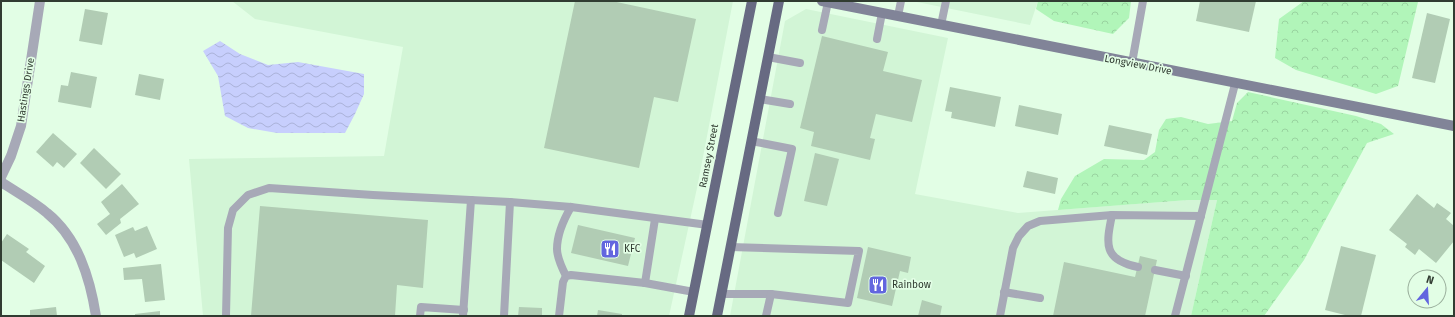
<svg xmlns="http://www.w3.org/2000/svg" width="1455" height="317" font-family="'Fira Sans',sans-serif">
	<style>
		.built { fill: #d2f5d6 }
		.forest { fill: url(#forest-crowns) }
		.water { fill: url(#water-waves) }
		.building { fill: #b1ccb4 }
		.lines { fill: none; stroke-linecap: round; stroke-linejoin: round }
		.lane { stroke: #a7a9b7; stroke-width: 8 }
		.street { stroke: #a7a9b7; stroke-width: 10 }
		.secondary { stroke: #818498; stroke-width: 10 }
		.primary { stroke: #676a82; stroke-width: 10 }
		.labels { text-anchor: middle; dominant-baseline: central; stroke-width: 3.5; stroke-linejoin: round; paint-order: stroke }
		.street-label { font-size: 10px; fill: #313c32; stroke: #e2fee5 }
		.poi-label { font-size: 10px; fill: #313c32; stroke: #e2fee5; text-anchor: start }
	</style>
	<defs>
		<pattern id="forest-crowns" width="20" height="18" patternUnits="userSpaceOnUse"><rect width="20" height="18" fill="#b1f5b9"/><path d="M2 6a3 3 0 1 1 6 0M12 15a3 3 0 1 1 6 0" fill="none" stroke="#99d3a0"/></pattern>
		<pattern id="water-waves" width="16" height="10" patternUnits="userSpaceOnUse"><rect width="16" height="10" fill="#c7cffd"/><path d="M0 5q4-4 8 0t8 0" fill="none" stroke="#abb3d9"/></pattern>
	</defs>
	<rect width="100%" height="100%" fill="#e2fee5"/>
	<g class="built">
		<path d="M232,1h501l-36,187 -28,128h-466l-14,-157 195,-3 19,-109 -148,-28z"/>
		<path d="M912,1h126l-8,24z"/>
		<path d="M806,9l142,29 -33,156 103,19 170,-13h29l-26,116h-461l55,-295z"/>
	</g>
	<g class="forest">
		<path d="M1038,1h93l-2,17 -16,16 -59,-13 -18,-12z"/>
		<path d="M1304,1h125l-11,1 -20,84 -22,8 -80,-24 -21,-12 4,-39z"/>
		<path d="M1248,92l108,24 25,8 13,10 -27,9 -63,117 -40,56h-73l26,-116h-29l-130,10 3,-11 14,-23 29,-17 40,1 11,-8 4,-22 7,-11 15,-2 27,7 24,-3 5,-18z"/>
	</g>
	<path class="water" d="M220,41l20,13 28,11 30,-3 66,12v20l-9,20 -10,19h-68l-29,-5 -23,-12 -7,-40 -15,-25z"/>
	<g class="building">
		<path d="M575,1h37l84,18 -18,83 -24,-5 -15,71 -95,-20z"/>
		<path d="M1200,1h56l-7,31 -53,-11z"/>
		<path d="M85,9l23,4 -6,32 -23,-4z"/>
		<path d="M1427,13l23,6 -15,64 -23,-5z"/>
		<path d="M822,36l66,16 -5,19 39,9 -10,42 -36,-8 -6,24 5,1 -5,21 -59,-14 3,-14 -14,-4z"/>
		<path d="M71,72l26,5 -6,31 -33,-6 3,-17 7,1z"/>
		<path d="M139,74l25,5 -4,21 -25,-5z"/>
		<path d="M950,87l51,10 -6,30 -44,-9 1,-6 -7,-1z"/>
		<path d="M1019,105l43,9 -4,21 -43,-9z"/>
		<path d="M1109,125l43,9 -5,21 -43,-9z"/>
		<path d="M53,133l24,21 -13,14 -7,-6 -4,5 -17,-15z"/>
		<path d="M94,148l27,26 -15,15 -26,-26z"/>
		<path d="M815,153l24,6 -12,47 -23,-5z"/>
		<path d="M1027,171l31,7 -3,16 -32,-7z"/>
		<path d="M122,184l17,20 -19,15 1,4 -15,12 -9,-11 13,-10 -9,-12z"/>
		<path d="M1417,194l17,14 3,-5 14,10 -5,6 8,7v15l-18,22 -17,-14 -4,6 -10,-8 2,-3 -18,-14z"/>
		<path d="M260,206l168,14 -5,68 -26,-3 -2,31h-144z"/>
		<path d="M578,225l57,13 -7,28 -57,-13z"/>
		<path d="M147,226l10,23 -21,9 -2,-5 -10,4 -9,-22 18,-8 2,4z"/>
		<path d="M7,234l22,15 -3,3 19,14 -11,17 -33,-23v-17z"/>
		<path d="M1341,246l35,9 -15,61h-12l-24,-6z"/>
		<path d="M868,247l43,10 -3,16 -8,-2 -8,35 -35,-8z"/>
		<path d="M1140,256l17,4 -12,56h-92l11,-54 71,15z"/>
		<path d="M161,264l4,36 -20,2 -3,-23 -18,1 -1,-12z"/>
		<path d="M922,300l20,6 -2,10h-22z"/>
		<path d="M56,307l1,9h-27v-6z"/>
		<path d="M519,307l23,1v8h-24z"/>
		<path d="M598,310l24,4v2h-25z"/>
		<path d="M160,311v5h-25v-2z"/>
	</g>
	<g class="lines">
		<g class="lane">
			<path d="M898,16l3,-15"/>
			<path d="M941,25l5,-24"/>
			<path d="M822,30l6,-28"/>
			<path d="M877,39l5,-26"/>
			<path d="M768,57l32,6"/>
			<path d="M1132,63l11,-62"/>
			<path d="M760,99l30,5"/>
			<path d="M751,141l41,8 -14,64"/>
			<path d="M1112,215c-6,29 -9,45 26,52"/>
			<path d="M1155,270l31,6"/>
			<path d="M566,276c-4,-8 -9,-18 -9,-27 0,-15 7,-30 14,-42"/>
			<path d="M645,283l10,-64"/>
			<path d="M1004,292l36,6"/>
			<path d="M721,294h50l77,9 11,-52 -129,-4"/>
			<path d="M226,316l2,-88 5,-18 15,-15 21,-7 104,7 137,7 61,5 137,18"/>
			<path d="M420,316l1,-9 43,3"/>
			<path d="M463,316l8,-116"/>
			<path d="M504,316l6,-114"/>
			<path d="M559,316l4,-34 3,-6 5,-1 74,8 49,9"/>
			<path d="M766,316l5,-22"/>
			<path d="M1000,316l13,-68 6,-12 9,-10 12,-5 72,-6 89,1"/>
			<path d="M1175,316l60,-232"/>
		</g>
		<g class="street">
			<path d="M1,177l10,-21 10,-30 19,-125"/>
			<path d="M1,182c15,10 32,19 46,31 31,25 43,65 49,103"/>
		</g>
		<path class="secondary" d="M822,1l632,125"/>
		<g class="primary">
			<path d="M689,316l63,-315"/>
			<path d="M717,316l62,-315"/>
		</g>
	</g>
	<defs>
		<symbol id="restaurant-square" viewBox="-11 -11 22 22"><rect x="-9" y="-9" width="18" height="18" rx="4" fill="#6366df" stroke="#e2fee5"/><path d="M-5-6h1v4h1v-4h1v4h1v-4h1v5L-1.5 .5V6h-2V.5L-5-1ZM5-6V6H3V1.5H1.5Q1.5-4 5-6Z" fill="#fff"/></symbol>
	</defs>
	<g fill-rule="evenodd">
		<use href="#restaurant-square" x="599" y="238" width="22" height="22"/>
		<use href="#restaurant-square" x="867" y="274" width="22" height="22"/>
	</g>
	<g class="labels">
		<g class="street-label">
			<text transform="translate(1138 65) rotate(11)">Longview Drive</text>
			<text transform="translate(26 90) rotate(-81)">Hastings Drive</text>
			<text transform="translate(709 156) rotate(-79)">Ramsey Street</text>
		</g>
		<g class="poi-label">
			<text x="624" y="249">KFC</text>
			<text x="892" y="285">Rainbow</text>
		</g>
	</g>
	<rect width="1455" height="317" fill="none" stroke="#313c32" stroke-width="4"/>
	<g transform="translate(1427 289) rotate(18)"><circle r="19" fill="#e2fee5" stroke="#9bb09d"/>
	<path d="M0-3L7 15L0 10L-7 15Z" fill="#6366df"/>
	<text y="-6" font-size="11" font-weight="bold" text-anchor="middle" fill="#313c32">N</text>
	</g>
</svg>
